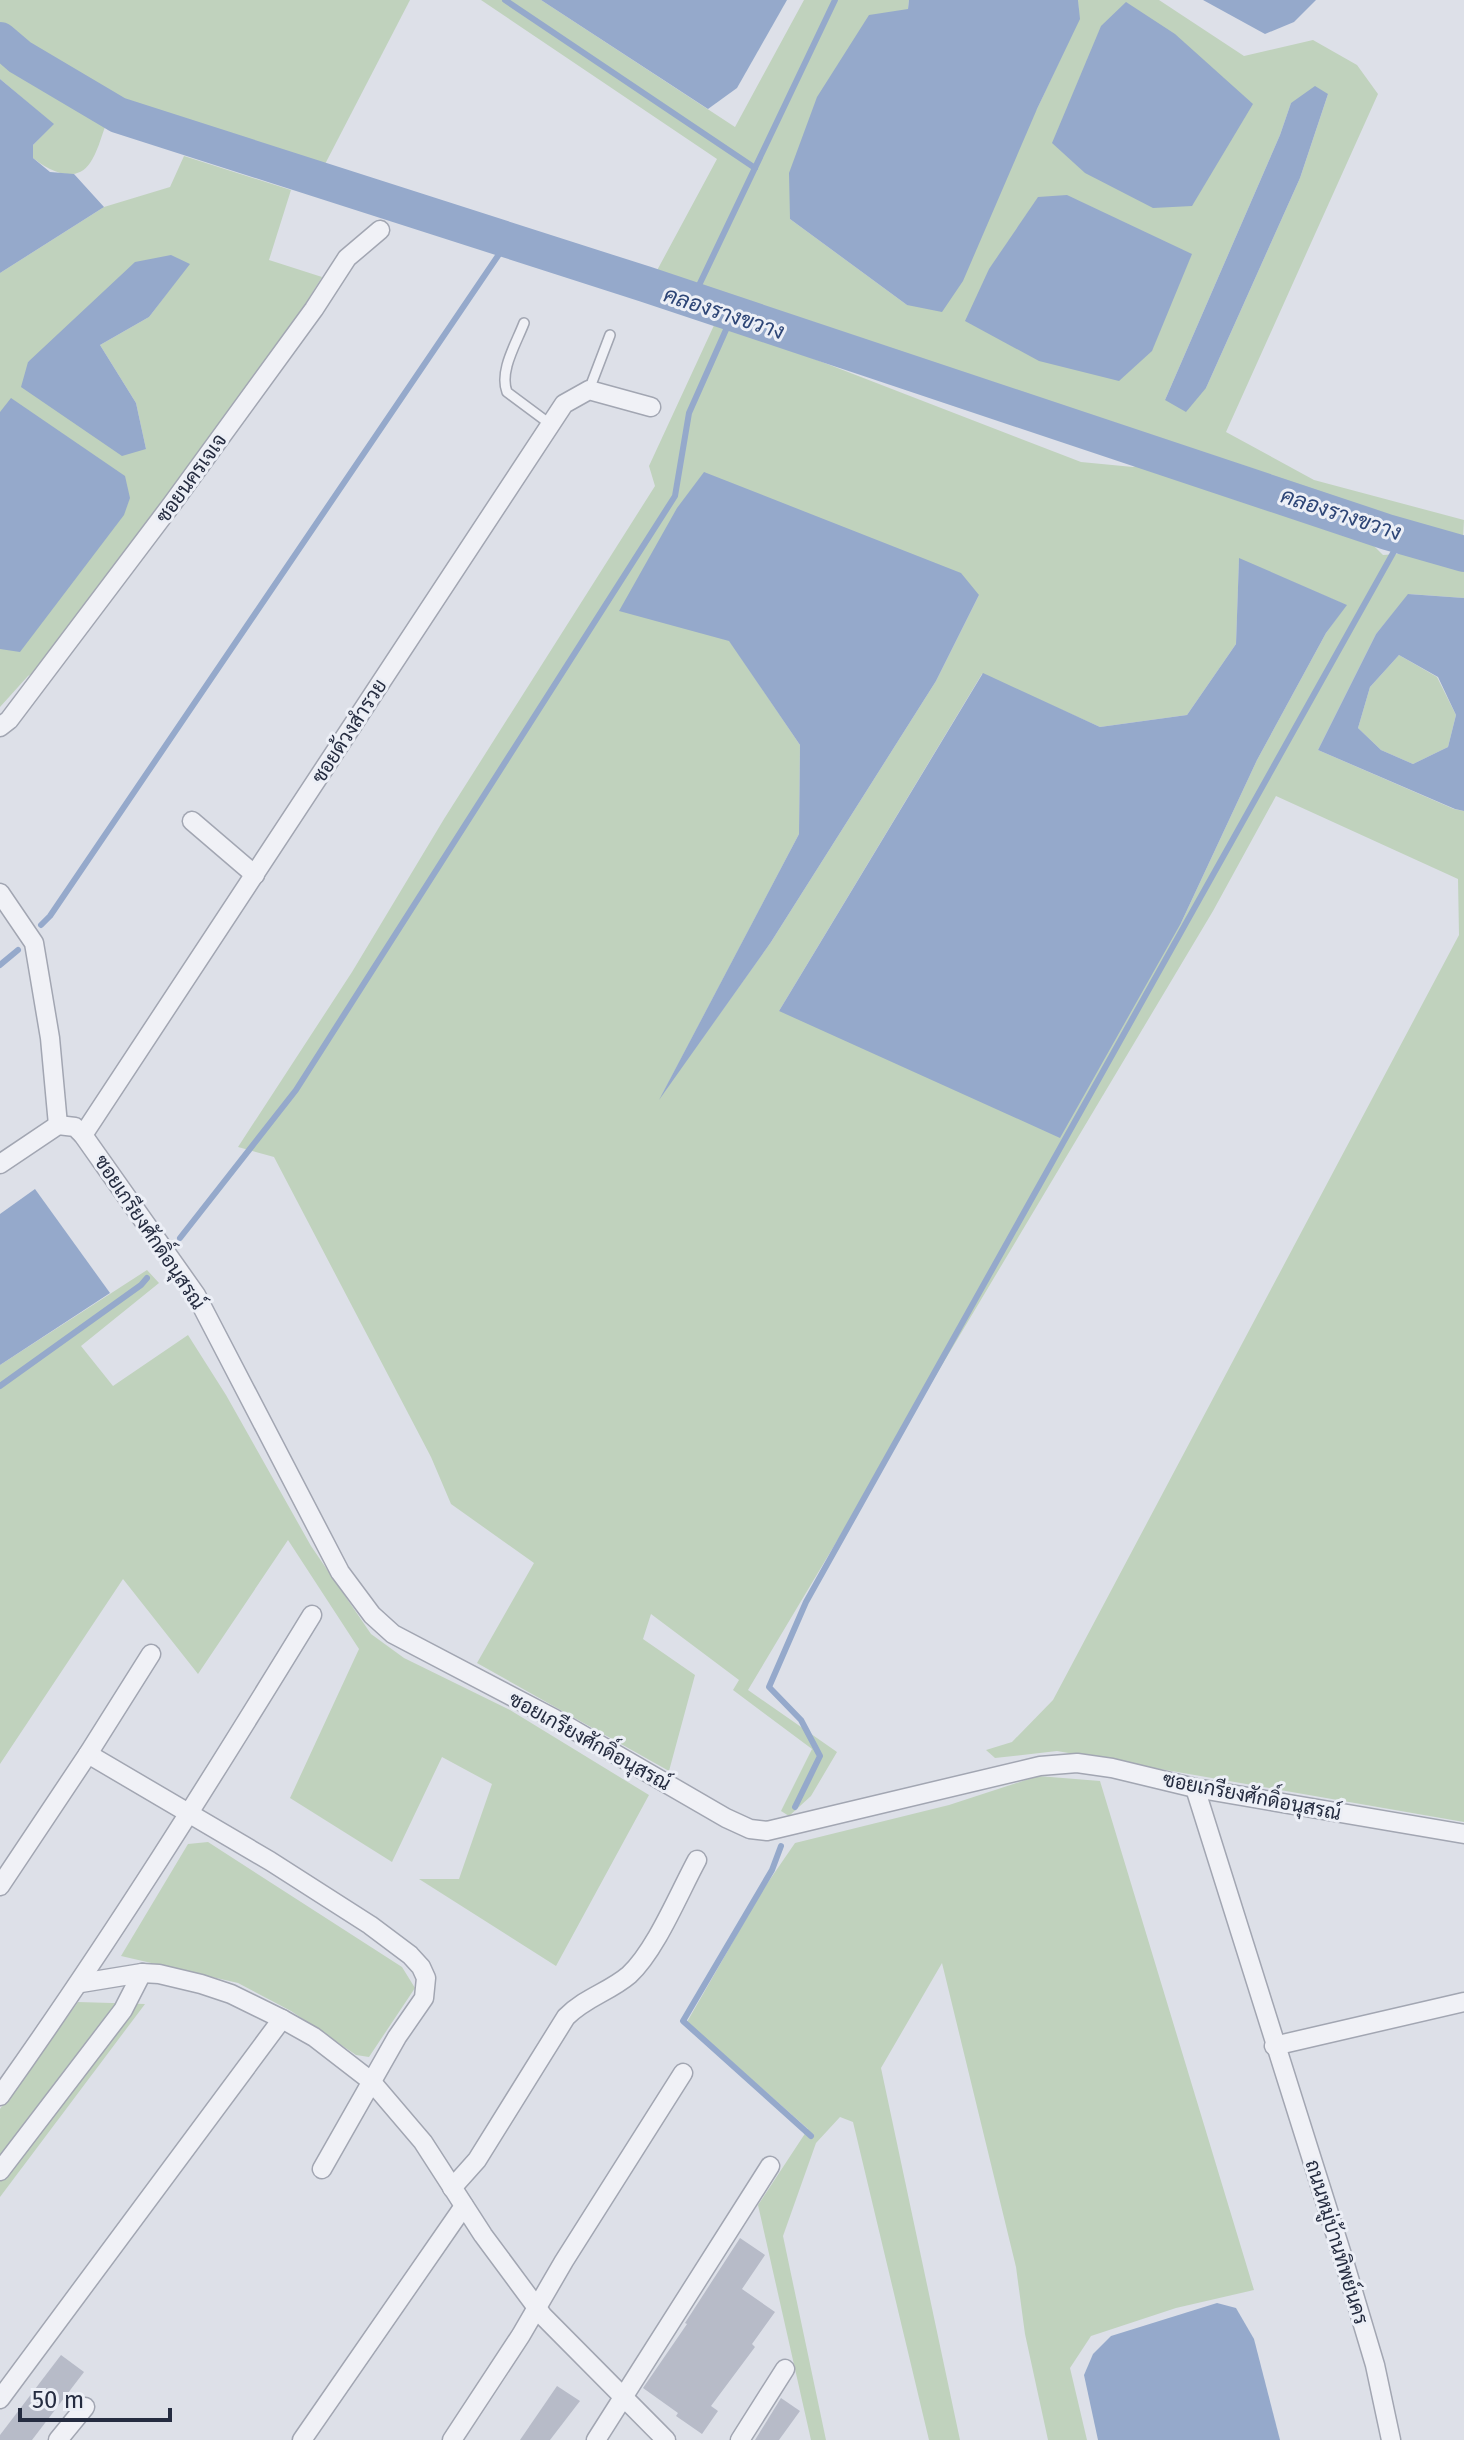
<svg xmlns="http://www.w3.org/2000/svg" width="1464" height="2440" font-family="'Fira Sans',Sarabun,sans-serif">
	<style>
		.green { fill: #c0d2bd; fill-rule: evenodd }
		.water { fill: #95a9cb; fill-rule: evenodd }
		.lines { fill: none; stroke-linecap: round; stroke-linejoin: round }
		.stream { stroke: #95a9cb; stroke-width: 6 }
		.river { stroke: #95a9cb; stroke-width: 36 }
		.building { fill: #b7bbc8 }
		.service-casing { stroke: #a2a6b2; stroke-width: 12 }
		.minor-casing { stroke: #a2a6b2; stroke-width: 21 }
		.service { stroke: #f0f1f6; stroke-width: 9 }
		.minor { stroke: #f0f1f6; stroke-width: 18 }
		.labels { text-anchor: middle; dominant-baseline: central; stroke-width: 6; stroke-linejoin: round; paint-order: stroke }
		.street-label { font-size: 20px; fill: #252c40; stroke: #eceff6 }
		.water-label { font-size: 22px; font-style: italic; fill: #2d4576; stroke: #eceff6 }
	</style>
	<rect width="100%" height="100%" fill="#dde0e8"/>
	<g class="green">
		<path d="M0,0h410l-87,168 -204,-58 -100,-62 -19,-16z"/>
		<path d="M481,0h60l194,127 69,-127h105l-1,9 -118,210 117,86 130,-196 42,-90 -1,-19h81l85,56 69,-16 44,25 21,29 -152,338 88,48 150,40 -1,19 -108,-28 -141,-54 -560,-181 63,-117zM1328,94l-28,84 -94,210 -41,12 115,-265 11,-32z"/>
		<path d="M0,59l105,68c-4,11 -8,26 -15,36 -15,22 -42,7 -57,-5v-13l20,-21 -53,-45z"/>
		<path d="M184,156l107,34 -22,70 53,17 -31,50 -250,341 -13,8 -28,31v-434l104,-66 66,-20zM189,264l-40,53 -49,28 36,58 10,46 -118,-87z"/>
		<path d="M716,321l365,141 52,5 15,-5 216,74 19,19 44,-3 37,14v32l-55,-4 -33,40 -58,116 136,59 10,2v1011l-407,-71 -62,7 -9,-8 26,-8 41,-42 406,-765 -1,-56 -182,-83 -63,115 -465,779 89,62 -26,44 -22,20 -8,-5 31,-62 -79,-59 6,-10 -88,-66 -8,25 52,36 -26,96 -192,-108 57,-100 -83,-59 -20,-47 -157,-300 -36,-10 114,-175 92,-153 211,-333 -6,-20zM1239,559l107,46 -20,28 -69,127 -76,163 -402,88 203,-337 118,53 87,-12 49,-71zM979,595l-43,86 -165,261 -108,151 136,-259 1,-89 -71,-105z"/>
		<path d="M1399,655l38,22 19,38 -8,32 -35,17 -32,-14 -23,-22 12,-41z"/>
		<path d="M147,1270l12,13 -78,63 32,40 75,-51 38,60 85,151 60,88 33,24 106,52 139,85 -93,171 -137,-87h40l33,-95 -50,-27 -50,105 -102,-64 69,-149 -71,-109 -90,134 -75,-95 -123,185v-399z"/>
		<path d="M1038,1776l62,5 154,509 -78,18 -85,28 -21,32 17,72h-39l-23,-106 -9,-67 -74,-304 -61,105 79,372h-31l-76,-318 -13,-5 -24,26 -33,93 43,204h-15l-53,-235 50,-76 -121,-107 75,-131 33,-48 154,-38z"/>
		<path d="M208,1842l194,125 13,21 -46,69 -13,-2 -65,-44 -53,-28 -117,-27 67,-112z"/>
		<path d="M78,2002l67,2 -145,193v-88z"/>
	</g>
	<g class="water">
		<path d="M541,0h246l-50,88 -29,21z"/>
		<path d="M909,0h169l2,19 -43,90 -74,172 -21,31 -35,-7 -117,-86 -1,-46 28,-76 52,-82 39,-6z"/>
		<path d="M1203,0h113l-22,22 -29,12z"/>
		<path d="M1126,2l49,32 78,70 -61,102 -39,2 -68,-35 -33,-30 49,-117z"/>
		<path d="M0,79l54,45 -21,21v13l17,14 24,2 30,33 -104,66z"/>
		<path d="M1315,86l13,8 -28,84 -94,210 -20,24 -21,-12 115,-265 11,-32z"/>
		<path d="M1067,195l125,59 -40,97 -33,30 -80,-20 -74,-40 24,-52 49,-72z"/>
		<path d="M171,255l19,9 -41,53 -49,28 36,58 10,46 -24,7 -101,-69 7,-25 107,-100z"/>
		<path d="M11,398l114,78 5,22 -6,17 -104,137 -20,-3v-237z"/>
		<path d="M704,472l257,101 18,22 -43,86 -165,261 -112,158 140,-266 1,-89 -71,-104 -110,-30 58,-103z"/>
		<path d="M1239,558l108,47 -21,28 -69,127 -76,163 -121,215 -281,-127 204,-338 117,54 87,-12 49,-71z"/>
		<path d="M1408,594l56,4v213l-9,-2 -137,-59 58,-116zM1399,655l39,22 18,38 -8,32 -35,17 -32,-14 -23,-22 12,-41z"/>
		<path d="M35,1189l75,104 -110,72v-151z"/>
		<path d="M1217,2303l19,5 18,31 26,101h-182l-14,-65 9,-21 18,-18z"/>
	</g>
	<g class="lines">
		<g class="stream">
			<path d="M505,0l250,168"/>
			<path d="M692,300l143,-300"/>
			<path d="M41,925l9,-9 458,-675"/>
			<path d="M0,965l18,-15"/>
			<path d="M180,1238l116,-148 379,-594 14,-83 44,-99"/>
			<path d="M0,1386l141,-101 6,-7"/>
			<path d="M795,1807l25,-51 -19,-36 -32,-33 37,-85 596,-1065"/>
			<path d="M781,1846l-9,24 -89,151 128,115"/>
		</g>
		<path class="river" d="M0,40l20,17 98,58 527,169 742,248 77,22"/>
	</g>
	<g class="building">
		<path d="M740,2238l25,17 -23,34 33,23 -23,32 3,3 -44,59 7,5 -16,23 -26,-18 2,-3 -35,-25 44,-64 -2,-1z"/>
		<path d="M61,2355l23,17 -52,68h-32v-5z"/>
		<path d="M557,2386l23,15 -30,39h-30z"/>
		<path d="M781,2398l19,13 -21,29h-24z"/>
	</g>
	<g class="lines">
		<defs>
			<g id="service">
				<path d="M524,323c-8,21 -25,48 -17,69l43,32"/>
				<path d="M589,390l21,-55"/>
			</g>
			<g id="minor">
				<path d="M0,727l9,-7 163,-216 142,-195 33,-51 33,-28"/>
				<path d="M192,821l63,54"/>
				<path d="M0,893l34,50 16,95 8,87"/>
				<path d="M83,1135l481,-731 25,-14 62,17"/>
				<path d="M0,1164l58,-39 17,2 8,8 113,160 144,277 32,43 21,19 162,85 171,99 24,11 17,2 273,-65 37,-3 35,5 83,20 269,46"/>
				<path d="M88,1754l182,107 100,64 40,30 11,12 5,11 -2,20 -27,39 -75,132"/>
				<path d="M1195,1788l148,470 32,107 16,75"/>
				<path d="M0,1886l88,-132 63,-100"/>
				<path d="M81,1983l61,-10 17,1 42,10 30,10 51,25 32,18 57,44 52,61 60,93 60,81 123,124"/>
				<path d="M1274,2046l190,-44"/>
				<path d="M0,2096c111,-156 212,-318 312,-481"/>
				<path d="M0,2171l123,-161 19,-37"/>
				<path d="M452,2188l25,-28 89,-143c20,-20 43,-25 63,-42 27,-25 50,-82 68,-115"/>
				<path d="M0,2399l282,-380"/>
				<path d="M58,2440l27,-33"/>
				<path d="M302,2440l162,-234"/>
				<path d="M452,2440l69,-105 43,-74 119,-188"/>
				<path d="M596,2440l174,-274"/>
				<path d="M740,2440l45,-71"/>
			</g>
		</defs>
		<use href="#service" class="service-casing"/>
		<use href="#minor" class="minor-casing"/>
		<use href="#service" class="service"/>
		<use href="#minor" class="minor"/>
	</g>
	<g class="labels">
		<g class="street-label">
			<text transform="translate(191 478) rotate(-54)">ซอยนครเจเจ</text>
			<text transform="translate(349 731) rotate(-57)">ซอยด้วงสำรวย</text>
			<text transform="translate(150 1232) rotate(56)">ซอยเกรียงศักดิ์อนุสรณ์</text>
			<text transform="translate(590 1741) rotate(29)">ซอยเกรียงศักดิ์อนุสรณ์</text>
			<text transform="translate(1252 1796) rotate(11)">ซอยเกรียงศักดิ์อนุสรณ์</text>
			<text transform="translate(1337 2242) rotate(73)">ถนนหมู่บ้านทิพย์นคร</text>
		</g>
		<g class="water-label">
			<text transform="translate(724 313) rotate(18)">คลองรางขวาง</text>
			<text transform="translate(1341 514) rotate(18)">คลองรางขวาง</text>
		</g>
	</g>
	<path d="M20 2408v12h150v-12" fill="none" stroke="#252c40" stroke-width="4"/>
	<text x="32" y="2408" font-size="24" fill="#252c40" stroke="#eceff6" stroke-width="6" paint-order="stroke">50 m</text>
</svg>
